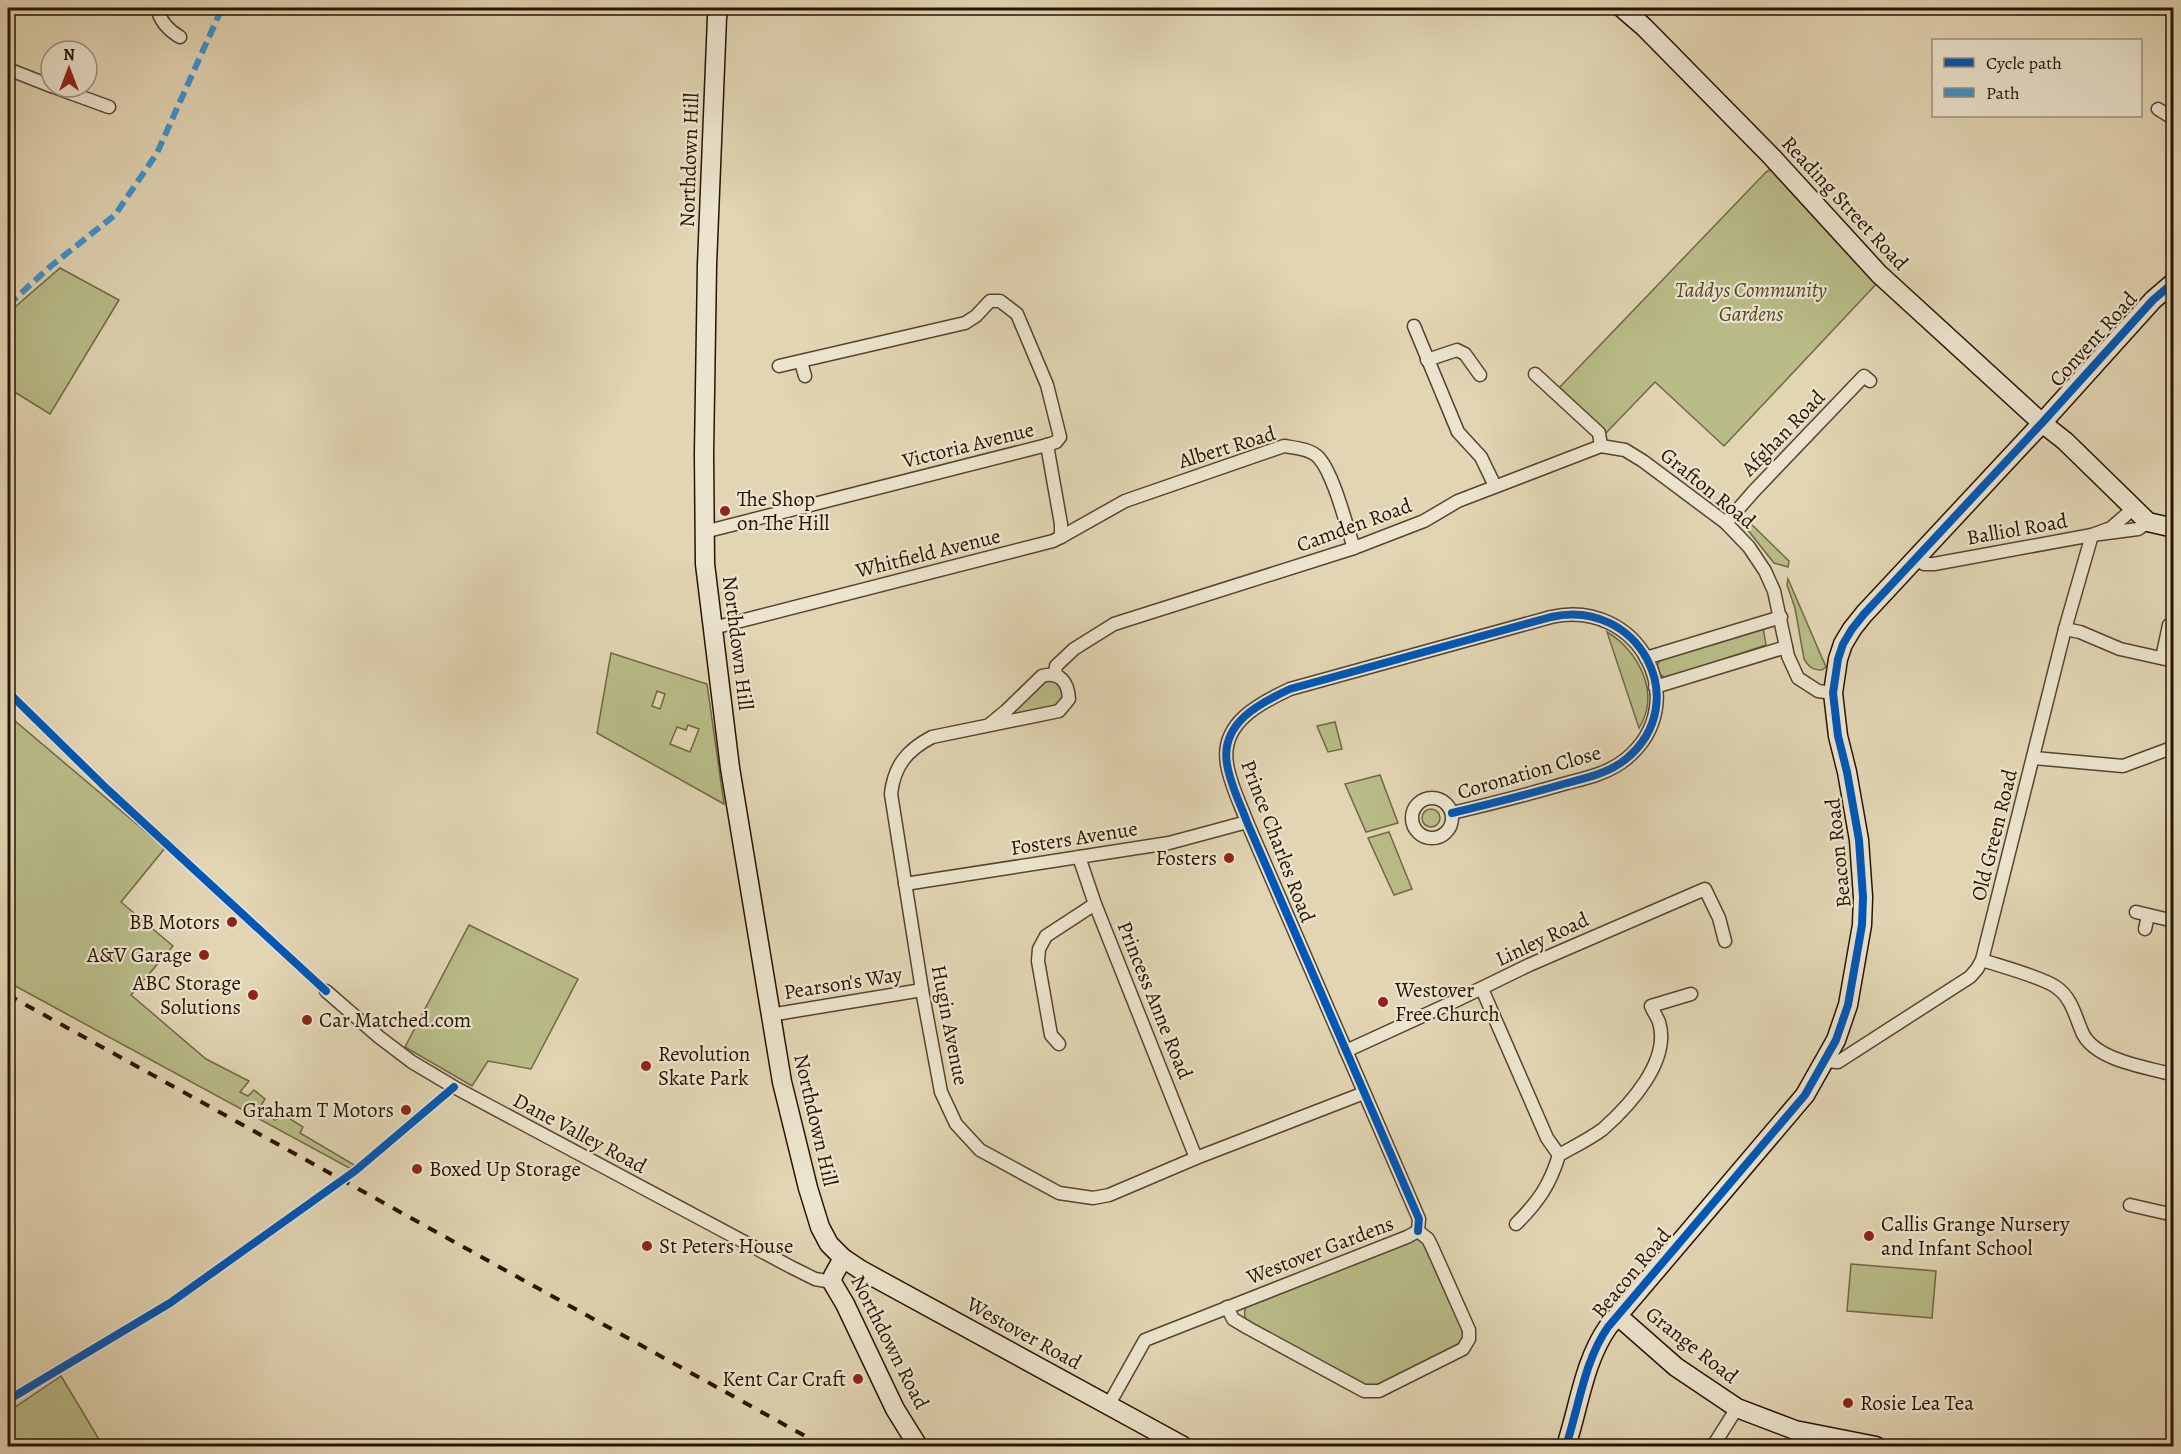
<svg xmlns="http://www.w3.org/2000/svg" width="2181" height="1454" font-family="Alegreya,serif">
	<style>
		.green { fill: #b9bc88; stroke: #706844; stroke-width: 1.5; fill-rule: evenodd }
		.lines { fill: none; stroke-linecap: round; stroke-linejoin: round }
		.street-casing { stroke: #56442e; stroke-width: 15 }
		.secondary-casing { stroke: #271401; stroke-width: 21 }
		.street { stroke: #ece4ce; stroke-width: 12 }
		.secondary { stroke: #ece4ce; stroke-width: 18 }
		.rail { stroke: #271401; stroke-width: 4; stroke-dasharray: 10 10; stroke-linecap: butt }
		.quiet { stroke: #3b93d0; stroke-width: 6; stroke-dasharray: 12 6; stroke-linecap: butt }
		.cycleway-casing { stroke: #ece4ce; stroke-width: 11 }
		.cycleway { stroke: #0057b8; stroke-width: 8 }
		.poi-dot { fill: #8f2418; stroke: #ece4ce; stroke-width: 2 }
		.labels { text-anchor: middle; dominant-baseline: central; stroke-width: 4.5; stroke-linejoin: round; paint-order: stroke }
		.street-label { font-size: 21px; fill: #271401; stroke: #ece4ce }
		.park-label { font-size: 21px; font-style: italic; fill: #53462a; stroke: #ece4ce }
		.poi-label { font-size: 21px; fill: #271401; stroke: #ece4ce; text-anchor: start }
	</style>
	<rect width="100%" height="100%" fill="#e2d5b3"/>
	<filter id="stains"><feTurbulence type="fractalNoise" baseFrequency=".00333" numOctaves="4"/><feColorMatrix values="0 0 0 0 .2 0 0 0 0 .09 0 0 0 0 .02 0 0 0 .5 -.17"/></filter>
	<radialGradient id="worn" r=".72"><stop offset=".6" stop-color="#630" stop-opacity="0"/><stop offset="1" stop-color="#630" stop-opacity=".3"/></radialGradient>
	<g class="green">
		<path d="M1774,167l106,113 -156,166 -69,-64 -49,51 -49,-43 209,-218z"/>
		<path d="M60,268l59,32 -69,114 -42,-26v-75z"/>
		<path d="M1747,520l42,41 -1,6 -14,-4 -31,-39z"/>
		<path d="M1788,579l38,88 -4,3c-10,0 -13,-3 -18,-11l-9,-51 -8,-23z"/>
		<path d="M1763,627l3,18 -100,33 -9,-5 -1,-6 5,-8z"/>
		<path d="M1607,632c31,18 54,61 32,96z"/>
		<path d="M611,653l96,31 17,120 -127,-71zM657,691l8,3 -5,15 -8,-3zM688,725l11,4 -9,23 -20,-8 7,-17 9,3z"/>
		<path d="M1048,680l9,2 7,10 -3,13 -51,10 34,-34z"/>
		<path d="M8,715l157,133 -44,54 52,44 -42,49 75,64 43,22 -9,11 8,4 6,-6 11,9 -6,10 16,11 9,-5 19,12 -3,6 56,33 -5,3 -343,-187z"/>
		<path d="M1335,722l7,27 -14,3 -11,-26z"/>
		<path d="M1380,775l18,48 -32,9 -21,-48z"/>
		<circle cx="1431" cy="818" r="9"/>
		<path d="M1389,832l23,57 -18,6 -26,-57z"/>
		<path d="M469,925l109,54 -47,90 -43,-8 -16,25 -67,-39z"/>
		<path d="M1418,1238l4,1 42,89v9l-9,10 -78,39 -7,2 -122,-66c-5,-7 -4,-10 -1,-18z"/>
		<path d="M1851,1264l85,7 -4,47 -85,-7z"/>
		<path d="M61,1376l42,70h-95v-34z"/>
	</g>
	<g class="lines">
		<defs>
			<g id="street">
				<path d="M157,8c3,13 11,22 23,29"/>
				<path d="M8,69l43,17"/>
				<path d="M54,87l55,20"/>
				<path d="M2158,109l16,10"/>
				<path d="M1414,326l44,106 23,25 14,29"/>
				<path d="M1427,360l30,-10 8,4 15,21"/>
				<path d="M801,362l4,14"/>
				<path d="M1535,374l64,59 2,13"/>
				<path d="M1726,523l28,-32 110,-115 6,5"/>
				<path d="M704,532l343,-87 9,-3 4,-5 -13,-52 -30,-71 -17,-13h-10l-14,15 -11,7 -186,43"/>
				<path d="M1061,537l64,-36 159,-55c12,2 27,3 35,12 15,17 27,67 35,90"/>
				<path d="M1915,558l9,6h10l158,-29 46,-6 10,-7"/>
				<path d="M713,628l340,-87 8,-4v-13l-14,-79"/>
				<path d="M2065,629l15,3 40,17 54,12"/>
				<path d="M1646,658l135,-41"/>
				<path d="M2162,658l7,-33"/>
				<path d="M1055,675l1,-9 18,-17 40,-25 240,-76 70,-27 34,-20 143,-55 24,4 18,11 83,62 23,24 16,24 9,20 14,65 10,22 20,13 15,2"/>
				<path d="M1655,687l131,-40"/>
				<path d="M989,725l17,-14 36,-35c18,-5 26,6 27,23l-10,12 -127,26c-25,13 -38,29 -41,57l31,196 19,102 15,32 24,26 79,43 34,5 16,-3 87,-37 168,-65"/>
				<path d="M2034,758l89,8 51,-19"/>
				<circle cx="1432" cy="818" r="20"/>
				<path d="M1079,857l16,47 101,254"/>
				<path d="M905,884l264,-41 78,-21"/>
				<path d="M2136,912l38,9"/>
				<path d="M2145,929l3,-13"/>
				<path d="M1982,960c18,6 60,17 74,27 17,12 19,30 27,47 14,27 64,33 91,41"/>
				<path d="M1482,989l65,149 12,17"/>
				<path d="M326,991l53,46 33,25 42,25 337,180 24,12 17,3"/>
				<path d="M770,1015l152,-25"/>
				<path d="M1059,1044l-8,-9 -13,-74 1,-12 7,-13 49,-32"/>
				<path d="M1346,1051l107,-49 76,-37 176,-76 14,29 6,23"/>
				<path d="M1825,1061l13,1 132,-85 7,-8 5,-9 83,-331 27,-94 19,-7 23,-20"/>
				<path d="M2130,1205l44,10"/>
				<path d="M1516,1224c22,-22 34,-39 43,-69 14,-8 31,-16 44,-26 26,-23 68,-68 56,-107 -2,-5 -6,-11 -8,-16l40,-12"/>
				<path d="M1418,1231l1,-12 -172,-397c-7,-19 -17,-38 -20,-58 -7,-41 33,-61 63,-75l261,-72c87,-20 144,85 75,142 -17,14 -39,19 -59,24 -38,11 -77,21 -115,30"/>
				<path d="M1227,1307l6,12 15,9 116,63h15l84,-42 6,-10v-9l-37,-83 -4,-8 -10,-8"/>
				<path d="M1108,1406l37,-66 262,-103 11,-6"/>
				<path d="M1713,1446l24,-38"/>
			</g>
			<g id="secondary">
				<path d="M719,8l-2,9 -10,248 -3,189 1,110 25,204 52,314 26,106 12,39 9,17 14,14 18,12 322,176"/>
				<path d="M1622,8l22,19 127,129 108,118 163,149 23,18 83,81 26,6"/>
				<path d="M843,1258l-10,18 -1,6 13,22 50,105 23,37"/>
				<path d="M1618,1316l58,51 61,41 58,22 81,16"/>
				<path d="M1566,1446c13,-39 18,-85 42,-119l197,-232 31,-55 12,-35 14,-80 1,-28 -4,-57 -12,-68 -9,-36 -5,-43 5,-34 5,-15 9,-15 12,-15 178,-191 111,-123 21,-18"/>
			</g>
		</defs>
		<use href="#street" class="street-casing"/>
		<use href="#secondary" class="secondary-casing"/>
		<use href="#street" class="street"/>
		<use href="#secondary" class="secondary"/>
		<path class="rail" d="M8,995l815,451"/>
		<path class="quiet" d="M8,305l43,-39 64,-51 42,-62 65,-145"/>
		<defs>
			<g id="cycleway">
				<path d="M8,692l99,97 219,202"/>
				<path d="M1418,1231l1,-12 -172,-397c-7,-19 -17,-38 -20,-58 -7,-41 33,-61 63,-75l261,-72c87,-20 144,85 75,142 -17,14 -39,19 -59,24 -38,11 -77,21 -115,30"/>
				<path d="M8,1400l162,-97 185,-132 99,-84"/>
				<path d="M1566,1446c13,-39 18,-85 42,-119l197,-232 31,-55 12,-35 14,-80 1,-28 -4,-57 -12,-68 -9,-36 -5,-43 5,-34 5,-15 9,-15 12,-15 178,-191 111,-123 21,-18"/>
			</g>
		</defs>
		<use href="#cycleway" class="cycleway-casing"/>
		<use href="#cycleway" class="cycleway"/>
	</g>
	<g class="poi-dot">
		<circle cx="725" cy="511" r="6"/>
		<circle cx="1229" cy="858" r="6"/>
		<circle cx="232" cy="922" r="6"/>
		<circle cx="204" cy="955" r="6"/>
		<circle cx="253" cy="995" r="6"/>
		<circle cx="1383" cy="1002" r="6"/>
		<circle cx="307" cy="1020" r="6"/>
		<circle cx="646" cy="1066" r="6"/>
		<circle cx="406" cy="1110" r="6"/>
		<circle cx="417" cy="1169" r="6"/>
		<circle cx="1869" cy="1236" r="6"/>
		<circle cx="647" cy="1246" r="6"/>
		<circle cx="858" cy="1379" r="6"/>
		<circle cx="1848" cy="1403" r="6"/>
	</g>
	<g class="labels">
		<g class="street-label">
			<text transform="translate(689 160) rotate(-88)">Northdown Hill</text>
			<text transform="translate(1845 203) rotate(47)">Reading Street Road</text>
			<text transform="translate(2093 339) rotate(-48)">Convent Road</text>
			<text transform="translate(1783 433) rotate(-46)">Afghan Road</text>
			<text transform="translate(968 445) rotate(-14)">Victoria Avenue</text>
			<text transform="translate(1227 447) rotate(-17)">Albert Road</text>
			<text transform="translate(1708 488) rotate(39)">Grafton Road</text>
			<text transform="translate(1354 525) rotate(-20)">Camden Road</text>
			<text transform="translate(2017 529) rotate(-10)">Balliol Road</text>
			<text transform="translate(928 553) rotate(-14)">Whitfield Avenue</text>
			<text transform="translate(738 643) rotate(83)">Northdown Hill</text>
			<text transform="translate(1529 772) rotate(-16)">Coronation Close</text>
			<text transform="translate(1994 835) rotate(-76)">Old Green Road</text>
			<text transform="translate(1074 838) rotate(-9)">Fosters Avenue</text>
			<text transform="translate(1278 841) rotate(69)">Prince Charles Road</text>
			<text transform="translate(1838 853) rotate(-96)">Beacon Road</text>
			<text transform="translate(1542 939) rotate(-25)">Linley Road</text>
			<text transform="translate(843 983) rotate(-9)">Pearson's Way</text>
			<text transform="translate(1155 1000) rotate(68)">Princess Anne Road</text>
			<text transform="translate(950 1025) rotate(79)">Hugin Avenue</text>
			<text transform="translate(816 1120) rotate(77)">Northdown Hill</text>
			<text transform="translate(580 1133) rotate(28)">Dane Valley Road</text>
			<text transform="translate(1320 1250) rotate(-21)">Westover Gardens</text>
			<text transform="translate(1631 1273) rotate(-50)">Beacon Road</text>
			<text transform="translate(1024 1333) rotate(29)">Westover Road</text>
			<text transform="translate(890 1342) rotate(63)">Northdown Road</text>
			<text transform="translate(1692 1345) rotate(38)">Grange Road</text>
		</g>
		<g class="park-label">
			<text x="1751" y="290">Taddys Community<tspan x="1751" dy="24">Gardens</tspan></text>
		</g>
		<g class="poi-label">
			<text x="737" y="499">The Shop<tspan x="737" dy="24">on The Hill</tspan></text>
			<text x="1217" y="858" text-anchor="end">Fosters</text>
			<text x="220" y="922" text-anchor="end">BB Motors</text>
			<text x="192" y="955" text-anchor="end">A&amp;V Garage</text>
			<text x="241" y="983" text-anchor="end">ABC Storage<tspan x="241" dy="24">Solutions</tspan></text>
			<text x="1395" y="990">Westover<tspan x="1395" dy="24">Free Church</tspan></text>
			<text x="319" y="1020">Car Matched.com</text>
			<text x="658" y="1054">Revolution<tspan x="658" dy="24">Skate Park</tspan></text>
			<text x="394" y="1110" text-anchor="end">Graham T Motors</text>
			<text x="429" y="1169">Boxed Up Storage</text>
			<text x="1881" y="1224">Callis Grange Nursery<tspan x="1881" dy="24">and Infant School</tspan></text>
			<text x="659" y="1246">St Peters House</text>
			<text x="846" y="1379" text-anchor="end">Kent Car Craft</text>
			<text x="1860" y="1403">Rosie Lea Tea</text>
		</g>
	</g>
	<rect width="2181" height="1454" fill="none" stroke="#e2d5b3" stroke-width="30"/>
	<rect x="9" y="9" width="2163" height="1436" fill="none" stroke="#271401" stroke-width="3"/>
	<rect x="15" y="15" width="2151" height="1424" fill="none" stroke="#271401" stroke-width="1.5"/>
	<rect x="1932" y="39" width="210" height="78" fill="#ece4ce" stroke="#9d917c" stroke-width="1.5"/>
	<rect x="1944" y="58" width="30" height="9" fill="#0057b8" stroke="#9d917c" stroke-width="1.5"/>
	<text x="1986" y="69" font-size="18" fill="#271401">Cycle path</text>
	<rect x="1944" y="88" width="30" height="9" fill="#3b93d0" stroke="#9d917c" stroke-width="1.5"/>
	<text x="1986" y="99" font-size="18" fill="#271401">Path</text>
	<g transform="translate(69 69)"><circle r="28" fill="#ece4ce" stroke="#9d917c" stroke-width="1.5"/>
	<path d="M0-4.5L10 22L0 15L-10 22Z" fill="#8f2418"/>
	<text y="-9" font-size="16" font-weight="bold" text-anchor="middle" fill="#271401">N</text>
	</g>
	<rect width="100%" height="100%" filter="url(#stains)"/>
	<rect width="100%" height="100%" fill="url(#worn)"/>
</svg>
